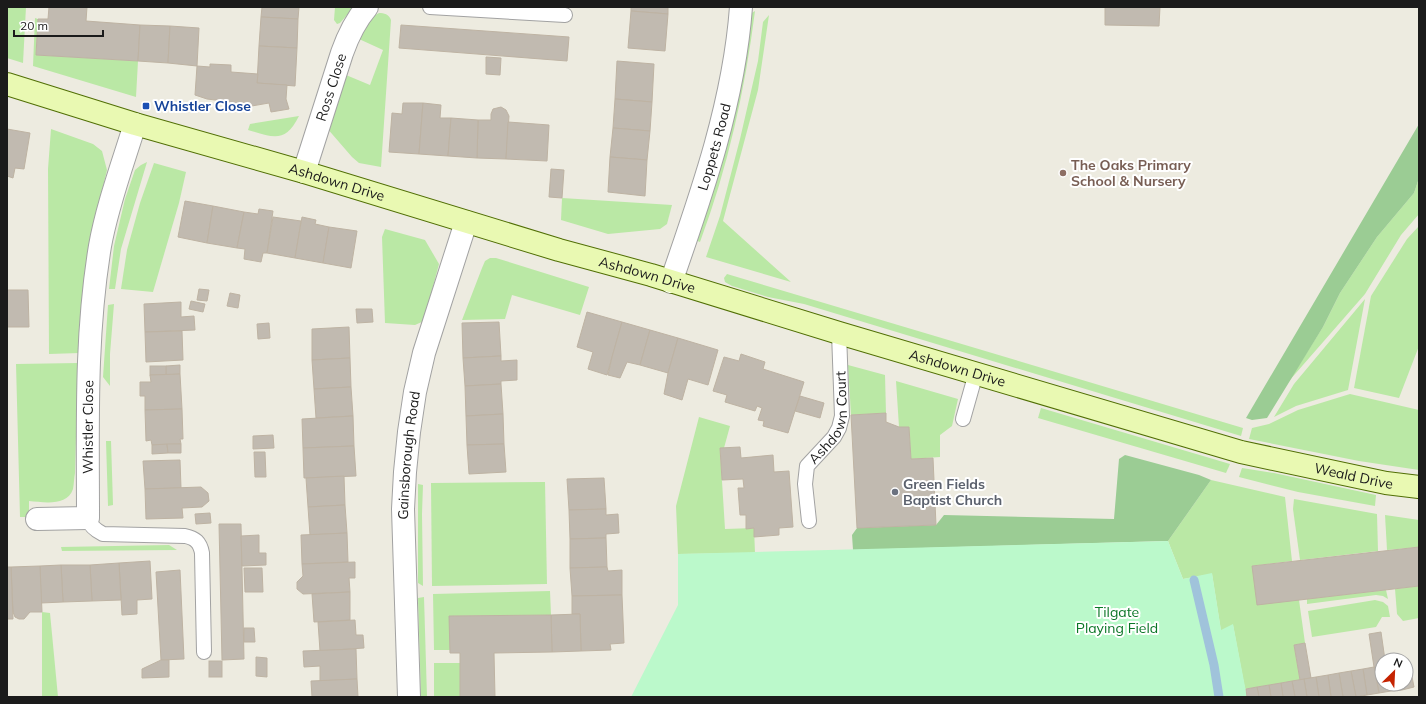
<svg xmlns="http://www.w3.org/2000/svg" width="1426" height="704" font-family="Mulish,sans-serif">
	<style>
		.grass { fill: #bae8a5 }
		.forest { fill: #9bcc94 }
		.park { fill: #bbf9cb }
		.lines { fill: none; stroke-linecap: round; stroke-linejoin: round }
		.stream { stroke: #a0c3db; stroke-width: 9 }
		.building { fill: #c1bab0; stroke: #beb3a3 }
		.lane-casing { stroke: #a2a2a2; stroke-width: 16 }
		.street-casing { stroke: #a2a2a2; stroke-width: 24 }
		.secondary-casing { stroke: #516f05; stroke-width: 24 }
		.lane { stroke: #fff; stroke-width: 14 }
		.street { stroke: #fff; stroke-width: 22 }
		.secondary { stroke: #e9f9b2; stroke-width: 22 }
		.transit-dot { fill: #1a4fb4; stroke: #fff; stroke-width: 1.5 }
		.education-dot { fill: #8d6e63; stroke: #fff; stroke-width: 1.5 }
		.worship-dot { fill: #6b7280; stroke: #fff; stroke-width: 1.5 }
		.labels { text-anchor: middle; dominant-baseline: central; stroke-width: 4; stroke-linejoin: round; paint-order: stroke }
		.street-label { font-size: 14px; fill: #1b1b1b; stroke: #fff }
		.transit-label { font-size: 14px; font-weight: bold; fill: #164399; stroke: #fff; text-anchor: start }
		.education-label { font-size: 14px; font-weight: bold; fill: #785e54; stroke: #fff; text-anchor: start }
		.worship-label { font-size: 14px; font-weight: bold; fill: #5b616d; stroke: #fff; text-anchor: start }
		.park-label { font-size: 14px; fill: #0b7627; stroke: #fff }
	</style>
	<rect width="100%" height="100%" fill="#edebe0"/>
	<g class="grass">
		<path d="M7,7h19l-3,56 -16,-5z"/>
		<path d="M335,7h19l-14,16 -3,1 -3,-4z"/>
		<path d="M755,11c-10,79 -27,156 -55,231l-5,-2 10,-24 13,-43 32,-159z"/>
		<path d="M379,13c5,0 10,1 12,7l-10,147 -22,-4 -7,-6 -26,-30 20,-52 24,10 13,-35 -24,-11c5,-10 8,-21 20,-26z"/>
		<path d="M769,15l-11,75 -35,131 68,61 -85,-25 14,-41 20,-77 18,-78 5,-39z"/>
		<path d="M35,18l3,1 -2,36 102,6 -2,36 -103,-31z"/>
		<path d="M299,116c-14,28 -26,21 -51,14l2,-6z"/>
		<path d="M51,129l42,15 9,7 5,19 -18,75 -7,54 -2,54 -31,1 -1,-185z"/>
		<path d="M147,162l-26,87 -6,40h-6l5,-43 11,-47 10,-29 6,-5z"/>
		<path d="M154,163l32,9 -7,31 -26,89 -32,-3 6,-39 13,-47z"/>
		<path d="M1419,178v36l-18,21 -36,59 -76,87 34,-54 17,-34 37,-56 37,-44z"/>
		<path d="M562,198l110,7 -5,19 -7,5 -52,5 -47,-14z"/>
		<path d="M1419,226v120l-20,52 -45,-10 17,-92 36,-57z"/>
		<path d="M385,229l40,11 14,24 -15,57 -9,4 -30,-2 -3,-86z"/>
		<path d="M490,258h6l93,29 -9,28 -68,-20 -7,24 -43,1 20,-52 3,-7z"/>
		<path d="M727,274l516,154 -2,8 -437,-132 -36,-7 -36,-11 -7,-4 -1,-4z"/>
		<path d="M1365,299l-17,91 -52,16 -22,11 20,-33z"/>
		<path d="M114,304l-4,50v32l-7,-9 5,-72z"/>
		<path d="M78,363l-3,110c-1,5 -1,11 -2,16 -6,18 -30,13 -44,12v16h-9l-4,-153z"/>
		<path d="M848,365l37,10 1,38 -35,2z"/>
		<path d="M896,381l62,18 -6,27 -12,9v22l-29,2 -2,-32h-10z"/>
		<path d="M1350,394l69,16v60l-60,-9 -110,-22 3,-11 17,-4 29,-14z"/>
		<path d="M1041,408l189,56 -4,9 -188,-55z"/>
		<path d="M699,417l31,9 -6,22 -4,1 5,80 29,-1 1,25 -77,1 -2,-48z"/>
		<path d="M106,441h5l2,64 -5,1z"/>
		<path d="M1242,468l32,5 102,22 -1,11 -77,-14 -59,-15z"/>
		<path d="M1211,480l74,17 7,64 -40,5 47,34 6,43 -11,2 6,35 -55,9 -12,-64 -12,6 -9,-57 -29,5 -15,-38z"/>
		<path d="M545,482l2,102 -115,2 -1,-103z"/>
		<path d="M418,484l5,1 -1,29 1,72 -5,-3z"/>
		<path d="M1294,499l83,15 1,37 -78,9 -7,-51z"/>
		<path d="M1385,515l34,5v27l-32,3z"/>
		<path d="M169,545l8,5 -115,1 -1,-4z"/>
		<path d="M1419,586v32l-16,3 -6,-7 -2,-25z"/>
		<path d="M1386,590l2,9 -5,-3 -7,-1 -69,9v-5z"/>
		<path d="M550,591l1,24 -101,1v34h-16l-1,-56z"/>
		<path d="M424,597l3,100h-6l-3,-99z"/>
		<path d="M1375,600l8,2 5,4 2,11h-8l-6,10 -64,10 -4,-26z"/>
		<path d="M42,612l8,1 8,84h-16z"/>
		<rect x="434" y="663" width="26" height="34"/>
	</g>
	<g class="forest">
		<path d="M1419,124v54l-5,15 -37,44 -37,56 -17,34 -56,91 -15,2 -6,-2z"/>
		<path d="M1125,455l74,20 12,5 -43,61 -315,9 -1,-15 5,-7 79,-3 8,-10 170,4 5,-60z"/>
	</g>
	<path class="park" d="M1168,541l15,38 29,-6 9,57 12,-6 14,73h-616l47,-92v-51z"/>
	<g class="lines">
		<path class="stream" d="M1194,580l20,85 5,32"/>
	</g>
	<g class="building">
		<path d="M49,7h38l-1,14 54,4 -2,36 -102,-6 2,-36h10z"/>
		<path d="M262,7h37l-1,12 -37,-2z"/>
		<path d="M631,7h37v7l-37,-3z"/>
		<path d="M1105,7h55l-1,19 -54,-1z"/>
		<path d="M631,11l37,3 -3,37 -37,-3z"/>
		<path d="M261,17l37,2 -1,29 -38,-2z"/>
		<path d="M140,25l30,1 -2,37 -30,-2z"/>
		<path d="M401,25l168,12 -2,24 -168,-13z"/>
		<path d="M170,26l29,2 -2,38 -29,-3z"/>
		<path d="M259,46l38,2 -2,38 -38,-3z"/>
		<path d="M486,57l15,1 -1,17 -14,-1z"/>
		<path d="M617,61l37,3 -2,38 -37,-3z"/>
		<path d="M210,64l21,1v7l27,2 -1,9 30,2 -1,14 3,10 -18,3 -2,-9 -23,4 -15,-5 -24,-3 -12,-4 2,-29 13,1z"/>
		<path d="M615,99l37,3 -2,29 -37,-3z"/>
		<path d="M403,103h20l-4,51 -30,-2 3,-39 10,1z"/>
		<path d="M423,103l18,2 -1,13h11l-3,38 -29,-2z"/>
		<path d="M501,107l5,3 3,6 -3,43 -29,-1 1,-38h13v-6l2,-5z"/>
		<path d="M451,118l27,2 -1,38 -29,-2z"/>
		<path d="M508,122l41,3 -2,36 -41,-2z"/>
		<path d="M613,128l37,3 -3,29 -37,-3z"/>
		<path d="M7,129l23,4 -6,36 -9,-1 -2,10 -6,-2z"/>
		<path d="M610,157l37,3 -2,36 -37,-4z"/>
		<path d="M551,169l13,1 -2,28 -13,-1z"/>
		<path d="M185,201l28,5 -6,37 -29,-6z"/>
		<path d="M213,206l31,6 -7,36 -30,-5z"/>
		<path d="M259,209l14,2 -6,42h-4l-2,9 -17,-3 1,-10 -8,-1 7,-36 14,2z"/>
		<path d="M273,217l28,4 -6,37 -28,-5z"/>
		<path d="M302,217l14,3 -1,4 14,3 -6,36 -28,-5z"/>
		<path d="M329,227l28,4 -6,37 -28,-5z"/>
		<path d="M199,289l10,1 -2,11 -10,-1z"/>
		<path d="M7,290h21l1,37h-22z"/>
		<path d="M230,293l10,2 -2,13 -11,-2z"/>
		<path d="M191,301l14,3 -2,8 -14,-3z"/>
		<path d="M181,302v15l13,-1 1,14 -50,2 -1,-28z"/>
		<path d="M356,309h16l1,13 -16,1z"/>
		<path d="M587,312l35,10 -15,53 -19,-6 5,-17 -16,-5z"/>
		<path d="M499,322l2,34 -38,2 -1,-35z"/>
		<path d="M622,322l28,8 -10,35 -13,-3 -7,16 -12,-3 4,-18z"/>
		<path d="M269,323l1,15 -12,1 -1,-15z"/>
		<path d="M349,327l1,31 -38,2v-31z"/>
		<path d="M650,330l28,8 -10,35 -28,-8z"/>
		<path d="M182,331l1,29 -37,2 -1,-30z"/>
		<path d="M678,338l40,12 -10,35 -20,-6 -6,21 -18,-6 4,-21z"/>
		<path d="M741,354l24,8 -2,7 41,13 -16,51 -25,-7 1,-5 -6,-1 4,-12 -5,-2 -2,5 -30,-9 2,-7 -14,-4 11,-34 15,4z"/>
		<path d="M501,356v5l16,-1v20l-16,1v3l-36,2 -2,-28z"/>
		<path d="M350,358l1,29 -37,2 -2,-29z"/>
		<path d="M180,365v9l-14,1v-9z"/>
		<rect x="150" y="366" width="16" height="9"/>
		<path d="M180,374l2,35 -37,1v-14h-5v-14h11l-1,-7z"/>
		<path d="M501,384l2,30 -37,2 -1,-30z"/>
		<path d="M351,387l2,29 -37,2 -2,-29z"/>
		<path d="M800,396l24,7 -4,15 -25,-7z"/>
		<path d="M182,409l1,30h-3l1,5 -29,1 -1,-5 -5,1 -1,-31z"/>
		<path d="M886,413v9l13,5h10l2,32 22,-1 3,67 -79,3 -6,-113z"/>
		<path d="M503,414l1,30 -37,1 -1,-29z"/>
		<path d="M353,416l1,30 -51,2 -1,-29z"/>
		<path d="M273,435l1,13 -21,1v-13z"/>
		<path d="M167,444l1,9 -16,1v-9z"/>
		<path d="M167,444h14v9h-13z"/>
		<path d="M504,444l2,28 -37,2 -2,-29z"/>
		<path d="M354,446l2,30 -52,2 -1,-30z"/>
		<path d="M740,447l1,11 32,-3 1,17 15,-1 4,56 -14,1v7l-25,2v-9l-8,1v-14h-6l-2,-27h6l-1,-9 -21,1 -2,-32z"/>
		<path d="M254,452h11l1,25h-11z"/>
		<path d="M180,460l1,28 -36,1 -2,-28z"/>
		<path d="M344,476l1,29 -37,2 -2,-29z"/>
		<path d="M604,478l2,31 -37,1 -2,-31z"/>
		<path d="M201,487l7,6 1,8 -7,6 -20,1 1,10 -37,1 -1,-30z"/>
		<path d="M345,505l2,28 -37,2 -2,-28z"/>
		<path d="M606,509v6l12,-1 1,19 -13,1v4l-36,1 -1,-29z"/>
		<path d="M210,513l1,10 -15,1 -1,-10z"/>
		<path d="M219,524h22l3,135 -22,1z"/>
		<path d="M347,533l1,29 -46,2 -1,-29z"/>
		<path d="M259,535v18h7v12l-24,1 -1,-30z"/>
		<path d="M606,538l1,29 -37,1v-29z"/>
		<path d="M1419,547v39l-162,19 -5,-39z"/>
		<path d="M150,561l2,38 -15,1v14l-15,1 -3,-52z"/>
		<path d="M355,562v16h-6l1,14 -47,2 -6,-5v-7l6,-6 -1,-12z"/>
		<path d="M119,563l2,37 -29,1 -2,-36z"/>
		<path d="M61,565h29l2,36 -29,1z"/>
		<path d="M61,565l2,37 -22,1 -1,-37z"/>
		<path d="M40,566l2,46h-12l-6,7h-5l-4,-2 -2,-5 -2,-45z"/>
		<path d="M7,567h4l2,52h-6z"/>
		<path d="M607,567l1,4 14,-1v25l-50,1 -2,-28z"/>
		<path d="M244,568h18l1,24h-18z"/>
		<path d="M180,570l4,89 -23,1 -5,-88z"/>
		<path d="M350,592v28l-36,2 -2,-28z"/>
		<path d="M622,595l2,48 -14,1 1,6 -30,1 -1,-37h-8v-18z"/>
		<path d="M580,614l1,37 -29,1 -1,-37z"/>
		<path d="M551,615l1,37 -58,1 1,44h-35v-44h-10l-1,-37z"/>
		<path d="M355,620l1,15h7l1,13 -44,3 -2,-29z"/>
		<path d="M244,628h10l1,14h-11z"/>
		<path d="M1381,632l4,28h-3v6l-8,1 -5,-33z"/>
		<path d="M1305,643l6,35 -11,2 -6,-35z"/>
		<path d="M356,649l1,30 -37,2v-15l-16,1 -1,-16z"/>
		<path d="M256,657l11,1v19l-11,-1z"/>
		<path d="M161,660h8v17l-27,1v-9z"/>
		<rect x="209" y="661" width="13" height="16"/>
		<path d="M1409,661l5,26 -12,3 -1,-6h5v-22z"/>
		<path d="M1382,666v18h7l2,7 -12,2 -5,-26z"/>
		<path d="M1374,667l5,26 -12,2 -4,-26z"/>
		<path d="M1363,669l4,26 -11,2 -5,-26z"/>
		<path d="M1351,671l5,26h-13l-4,-24z"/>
		<path d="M1339,673l4,24h-12l-3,-22z"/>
		<path d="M1328,675l3,22h-12l-3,-20z"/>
		<path d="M1316,677l3,20h-12l-3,-18z"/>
		<path d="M357,679l1,18h-46l-1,-16z"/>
		<path d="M1304,679l3,18h-12l-3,-16z"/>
		<path d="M1292,681l3,16h-12l-2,-14z"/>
		<path d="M1281,683l2,14h-12l-2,-12z"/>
		<path d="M1389,684h12l1,6 -11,1z"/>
		<path d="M1269,685l2,12h-12l-2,-10z"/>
		<path d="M1257,687l2,10h-12l-1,-8z"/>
	</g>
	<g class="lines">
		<defs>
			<g id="lane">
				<path d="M430,7l135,8"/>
				<path d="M963,419l13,-46"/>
				<path d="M88,518c2,8 7,12 15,16l82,2c10,2 15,6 17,17l2,99"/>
				<path id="s1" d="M809,521l-4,-37 2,-18 27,-29 5,-9 3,-12 -3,-83"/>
			</g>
			<g id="street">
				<path id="s2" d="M304,172l38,-119c6,-17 13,-32 25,-46"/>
				<path id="s3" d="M671,282c31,-89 63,-180 70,-275"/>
				<path id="s4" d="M37,519l51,-1c0,-91 -3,-182 12,-272 7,-40 23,-83 35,-122"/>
				<path id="s5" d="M409,697l-6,-188 2,-37 4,-40 6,-40 9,-39 42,-131"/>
			</g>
			<g id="secondary">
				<path id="s6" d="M7,84l128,40 169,48 255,78 92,25 188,58 402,119 145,31 33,4"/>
			</g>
		</defs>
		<use href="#lane" class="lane-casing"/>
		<use href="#street" class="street-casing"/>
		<use href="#secondary" class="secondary-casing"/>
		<use href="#lane" class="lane"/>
		<use href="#street" class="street"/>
		<use href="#secondary" class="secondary"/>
	</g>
	<rect class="transit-dot" x="142" y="102" width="8" height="8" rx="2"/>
	<circle class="education-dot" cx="1063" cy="173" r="4"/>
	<circle class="worship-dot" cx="895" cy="492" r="4"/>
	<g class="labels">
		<g class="street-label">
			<text stroke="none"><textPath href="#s2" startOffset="89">Ross Close</textPath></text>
			<text stroke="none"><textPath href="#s3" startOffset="142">Loppets Road</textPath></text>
			<text stroke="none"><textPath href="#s6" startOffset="344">Ashdown Drive</textPath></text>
			<text stroke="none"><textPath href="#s6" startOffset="668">Ashdown Drive</textPath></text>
			<text stroke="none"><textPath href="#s6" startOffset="992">Ashdown Drive</textPath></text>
			<text stroke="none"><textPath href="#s1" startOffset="112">Ashdown Court</textPath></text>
			<text stroke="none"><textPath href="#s4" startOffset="142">Whistler Close</textPath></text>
			<text stroke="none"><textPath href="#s5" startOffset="242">Gainsborough Road</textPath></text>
			<text stroke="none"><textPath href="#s6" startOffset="1403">Weald Drive</textPath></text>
		</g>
		<g class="transit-label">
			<text x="154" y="106">Whistler Close</text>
		</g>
		<g class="education-label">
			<text x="1071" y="165">The Oaks Primary<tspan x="1071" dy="16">School &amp; Nursery</tspan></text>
		</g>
		<g class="worship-label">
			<text x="903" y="484">Green Fields<tspan x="903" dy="16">Baptist Church</tspan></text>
		</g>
		<g class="park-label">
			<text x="1117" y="612">Tilgate<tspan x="1117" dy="16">Playing Field</tspan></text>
		</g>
	</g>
	<rect width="1426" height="704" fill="none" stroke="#1b1b1b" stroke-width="16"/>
	<g transform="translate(1394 672) rotate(24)"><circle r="19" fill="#ffffff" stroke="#a4a4a4"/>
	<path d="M0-3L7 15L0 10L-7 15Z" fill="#c52301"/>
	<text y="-6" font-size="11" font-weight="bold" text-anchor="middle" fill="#1b1b1b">N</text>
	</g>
	<path d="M14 30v6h89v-6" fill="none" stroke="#1b1b1b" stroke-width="2"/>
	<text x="20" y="30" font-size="12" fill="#1b1b1b" stroke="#ffffff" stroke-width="3" paint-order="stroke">20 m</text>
</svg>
